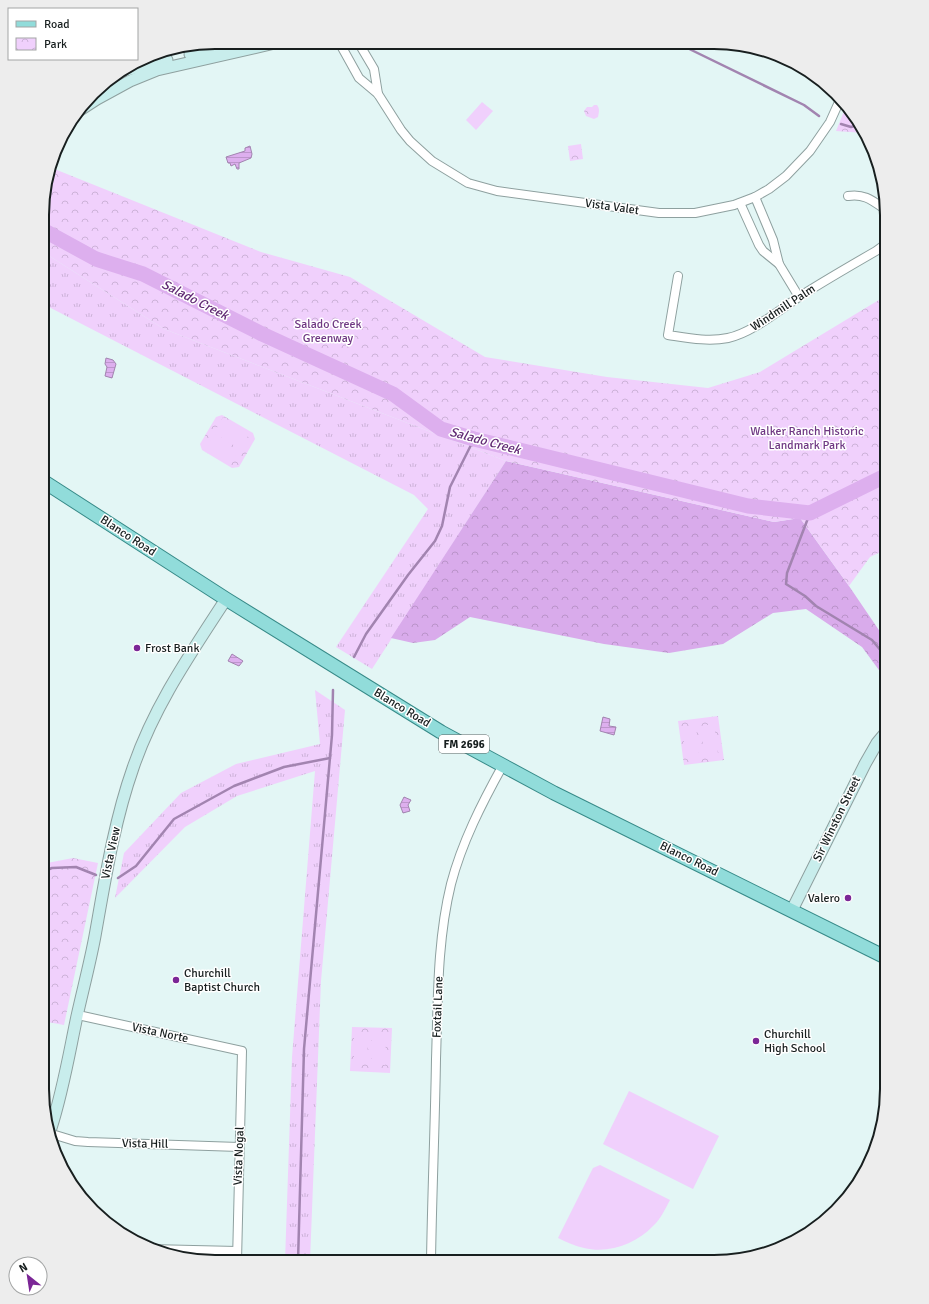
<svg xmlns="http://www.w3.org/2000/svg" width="929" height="1304" font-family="Signika,sans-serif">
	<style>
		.grass { fill: url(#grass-tufts) }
		.forest { fill: url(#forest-crowns) }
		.park { fill: url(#park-crowns) }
		.pitch { fill: #f0d0fc }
		.water { fill: url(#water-rules); stroke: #a284b0 }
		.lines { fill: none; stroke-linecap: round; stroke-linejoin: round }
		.stream { stroke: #a284b0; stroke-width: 2.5 }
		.river { stroke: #ddafee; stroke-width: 15 }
		.street-casing { stroke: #8ea09f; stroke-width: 10 }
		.secondary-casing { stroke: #8ea09f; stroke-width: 13 }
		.primary-casing { stroke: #378a88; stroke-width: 15 }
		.street { stroke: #fff; stroke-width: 8 }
		.secondary { stroke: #c8edec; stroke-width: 11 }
		.primary { stroke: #91dcda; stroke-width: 13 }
		.poi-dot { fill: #7b2696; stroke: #fff; stroke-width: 1.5 }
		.labels { text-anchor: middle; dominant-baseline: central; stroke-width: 3; stroke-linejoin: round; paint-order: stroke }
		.shield { fill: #fff; stroke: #5d6262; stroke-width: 1 }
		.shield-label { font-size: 11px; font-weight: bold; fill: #181f1f }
		.street-label { font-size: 12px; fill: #181f1f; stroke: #fff }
		.park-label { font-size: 12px; fill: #6f3883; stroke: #fff }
		.poi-label { font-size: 12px; fill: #181f1f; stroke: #fff; text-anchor: start }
		.water-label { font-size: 13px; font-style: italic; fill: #612a74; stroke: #fff }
		.rim { fill: none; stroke: #181f1f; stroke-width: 2 }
	</style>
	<defs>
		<pattern id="grass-tufts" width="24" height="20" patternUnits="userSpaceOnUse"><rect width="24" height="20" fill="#f0d0fc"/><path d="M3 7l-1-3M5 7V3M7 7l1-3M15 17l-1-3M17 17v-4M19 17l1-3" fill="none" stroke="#cdb2d8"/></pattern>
		<pattern id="forest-crowns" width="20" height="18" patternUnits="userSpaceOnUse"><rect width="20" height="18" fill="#d9abeb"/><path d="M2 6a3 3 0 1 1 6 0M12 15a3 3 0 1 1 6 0" fill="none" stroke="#ba93c9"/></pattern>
		<pattern id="park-crowns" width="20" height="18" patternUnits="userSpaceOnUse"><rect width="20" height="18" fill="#f0d0fc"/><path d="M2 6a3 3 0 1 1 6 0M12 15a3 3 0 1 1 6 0" fill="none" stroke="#cdb2d8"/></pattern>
		<pattern id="water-rules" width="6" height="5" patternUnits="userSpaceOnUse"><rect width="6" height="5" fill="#ddafee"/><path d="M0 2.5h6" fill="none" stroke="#bd96cc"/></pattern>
	</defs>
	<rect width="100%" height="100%" fill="#e3f6f5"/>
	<g class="grass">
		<path d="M43,252l121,77 342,132 -134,208 -36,-22 92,-138 -14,-14 -371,-191z"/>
		<path d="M315,690l30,20 -24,271 -11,280h-25l7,-204 23,-286 -78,25 -52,31 -70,71 9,-45 57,-60 55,-29 84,-20z"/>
	</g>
	<path class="forest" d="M506,461l268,61 26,-4 49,68 38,56v39l-25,-34 -56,-38 -33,4 -50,31 -54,9 -65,-9 -134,-27 -35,23 -22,3 -22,-5z"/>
	<g class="park">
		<path d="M594,105h3c3,4 2,7 1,12l-4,2 -8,-3 -2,-5 3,-4h5z"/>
		<path d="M845,109l19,24 -28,-2z"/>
		<path d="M581,144l2,15 -13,2 -2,-15z"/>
		<path d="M52,168l209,84 89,25 135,80 122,20 101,11 52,-16 127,-77v254l-17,8 -21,29 -49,-68 -26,4 -268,-61 -342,-132 -121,-77 1,-60z"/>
		<path d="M222,415l31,18 2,6 -16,28 -7,1 -30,-18 -2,-6 16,-27z"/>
		<path d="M718,716l6,44 -40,5 -6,-44z"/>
		<path d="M73,858l25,5 -34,162 -22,-4v-157z"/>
		<path d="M352,1027l40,1 -2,45 -40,-2z"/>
	</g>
	<g class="pitch">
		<path d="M482,102l11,9 -17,19 -10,-10z"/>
		<path d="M223,417l27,16 -10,16 -26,-16z"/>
		<path d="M213,437l25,15 -7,12 -25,-15z"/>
		<path d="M714,724l4,30 -14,1 -3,-29z"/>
		<path d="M696,726l3,30 -13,1 -4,-29z"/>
		<path d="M354,1034l14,1 -1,29h-13z"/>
		<path d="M372,1035h14l-1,30h-13z"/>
		<path d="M629,1091l90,45 -26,53 -90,-45z"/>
		<path d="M600,1165l70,35c-5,9 -9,19 -17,26 -17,18 -44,28 -69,22 -9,-2 -18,-6 -26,-10l35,-70z"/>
	</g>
	<g class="water">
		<path d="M250,146l2,8 -1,4 -12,5v6h-2l-2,-5 -4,2 -1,-3h-2l-2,-6 19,-6v-3z"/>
		<path d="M106,358l7,2 3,4 -4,14 -7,-2 2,-9 -2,-3z"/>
		<path d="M232,654l11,7 -4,5 -11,-5z"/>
		<path d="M603,717l7,2 -1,7 7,1 -2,8 -14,-4z"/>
		<path d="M404,797l7,3 -3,5 2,6 -7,2 -3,-8z"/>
	</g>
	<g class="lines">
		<g class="stream">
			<path d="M677,43l127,62 15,11"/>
			<path d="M841,124l10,3 7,-2"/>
			<path d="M810,513l-23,60 -1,11 19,12 11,10 56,34 15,18"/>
			<path d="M354,657l12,-23 42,-59 27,-34 7,-15 8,-39 24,-48"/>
			<path d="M42,872l10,-4 24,-1 20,8"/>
			<path d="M118,878l18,-12 38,-47 60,-33 50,-19 46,-9"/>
			<path d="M298,1261l6,-212 28,-314 1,-45"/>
		</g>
		<path class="river" d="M43,230l53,29 47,15 119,60 131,60 48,35 33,10 274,67 62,7 77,-38"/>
		<defs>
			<g id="street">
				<path d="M339,42l20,36 19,16 23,36 9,11 22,20 36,22 29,8 162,22h36l39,-8 21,-8 14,-8 17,-13 24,-25 20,-29 9,-20"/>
				<path d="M358,42l16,27 4,25"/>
				<path d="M848,196c16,-3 25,5 38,14"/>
				<path d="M755,197l18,43 6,24 20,33"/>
				<path d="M740,203l19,42 4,6 16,13"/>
				<path d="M678,276l-10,59c20,3 40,7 60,3 24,-5 51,-28 71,-41 25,-16 51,-31 77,-46l11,-8"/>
				<path d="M78,1015l164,36 -5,210"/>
				<path d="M52,1134l23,7 13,1 151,5"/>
				<path d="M150,1249l87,2"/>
				<path d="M431,1261c1,-67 4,-135 5,-202 2,-59 1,-118 15,-175 11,-42 31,-81 52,-119"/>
			</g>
			<g id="secondary">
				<path d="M190,54l53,-12"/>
				<path d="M127,70l40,-10"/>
				<path d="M80,110l17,-11 33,-18 27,-11 122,-28"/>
				<path d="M792,910l73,-146 12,-21 10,-12"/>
				<path d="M51,1128c12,-37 18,-74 26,-112 6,-27 13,-53 18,-80 10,-56 19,-114 38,-168 21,-62 58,-115 93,-169"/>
			</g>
			<path id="primary" d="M43,481l183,118 215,133 113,61 333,165"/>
		</defs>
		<use href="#street" class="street-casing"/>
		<use href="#secondary" class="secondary-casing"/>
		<use href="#primary" class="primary-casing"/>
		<use href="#street" class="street"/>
		<use href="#secondary" class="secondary"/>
		<use href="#primary" class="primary"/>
	</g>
	<g class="poi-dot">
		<circle cx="137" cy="648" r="4"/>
		<circle cx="848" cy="898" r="4"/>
		<circle cx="176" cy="980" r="4"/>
		<circle cx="756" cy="1041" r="4"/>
	</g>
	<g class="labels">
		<rect class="shield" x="439" y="735" width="50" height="18" rx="3"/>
		<g class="shield-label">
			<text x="464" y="744">FM 2696</text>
		</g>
		<g class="street-label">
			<text transform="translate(612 207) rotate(8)">Vista Valet</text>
			<text transform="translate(783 308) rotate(-33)">Windmill Palm</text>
			<text transform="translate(128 536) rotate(33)">Blanco Road</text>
			<text transform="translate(402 708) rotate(31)">Blanco Road</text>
			<text transform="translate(837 819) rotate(-64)">Sir Winston Street</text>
			<text transform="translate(111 853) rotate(-78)">Vista View</text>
			<text transform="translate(689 859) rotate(26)">Blanco Road</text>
			<text transform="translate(438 1007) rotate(-88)">Foxtail Lane</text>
			<text transform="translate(160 1033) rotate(12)">Vista Norte</text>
			<text transform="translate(145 1144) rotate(1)">Vista Hill</text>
			<text transform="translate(239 1156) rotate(-88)">Vista Nogal</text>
		</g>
		<g class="park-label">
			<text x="328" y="324">Salado Creek<tspan x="328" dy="14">Greenway</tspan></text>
			<text x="807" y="431">Walker Ranch Historic<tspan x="807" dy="14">Landmark Park</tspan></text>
		</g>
		<g class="poi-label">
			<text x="145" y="648">Frost Bank</text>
			<text x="840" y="898" text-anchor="end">Valero</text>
			<text x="184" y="973">Churchill<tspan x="184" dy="14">Baptist Church</tspan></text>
			<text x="764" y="1034">Churchill<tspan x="764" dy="14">High School</tspan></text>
		</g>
		<g class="water-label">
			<text transform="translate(195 300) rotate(27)">Salado Creek</text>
			<text transform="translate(485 441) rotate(15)">Salado Creek</text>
		</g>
	</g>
	<path d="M0 0H929V1304H0ZM215 49H714A166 166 0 0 1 880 215V1089A166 166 0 0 1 714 1255H215A166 166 0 0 1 49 1089V215A166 166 0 0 1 215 49Z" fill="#ededed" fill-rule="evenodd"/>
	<path class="rim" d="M215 49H714A166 166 0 0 1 880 215V1089A166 166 0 0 1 714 1255H215A166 166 0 0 1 49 1089V215A166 166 0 0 1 215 49Z"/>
	<rect x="8" y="8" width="130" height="52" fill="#ffffff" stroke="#a3a5a5"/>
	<rect x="16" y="21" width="20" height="6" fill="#91dcda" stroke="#a3a5a5"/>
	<text x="44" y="28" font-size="12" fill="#181f1f">Road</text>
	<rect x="16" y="38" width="20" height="12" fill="url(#park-crowns)" stroke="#a3a5a5"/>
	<text x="44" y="48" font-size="12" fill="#181f1f">Park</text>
	<g transform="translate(28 1276) rotate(330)"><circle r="19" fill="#ffffff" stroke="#a3a5a5"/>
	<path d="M0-3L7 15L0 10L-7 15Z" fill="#7b2696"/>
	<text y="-6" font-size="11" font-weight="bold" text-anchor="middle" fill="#181f1f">N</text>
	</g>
</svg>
